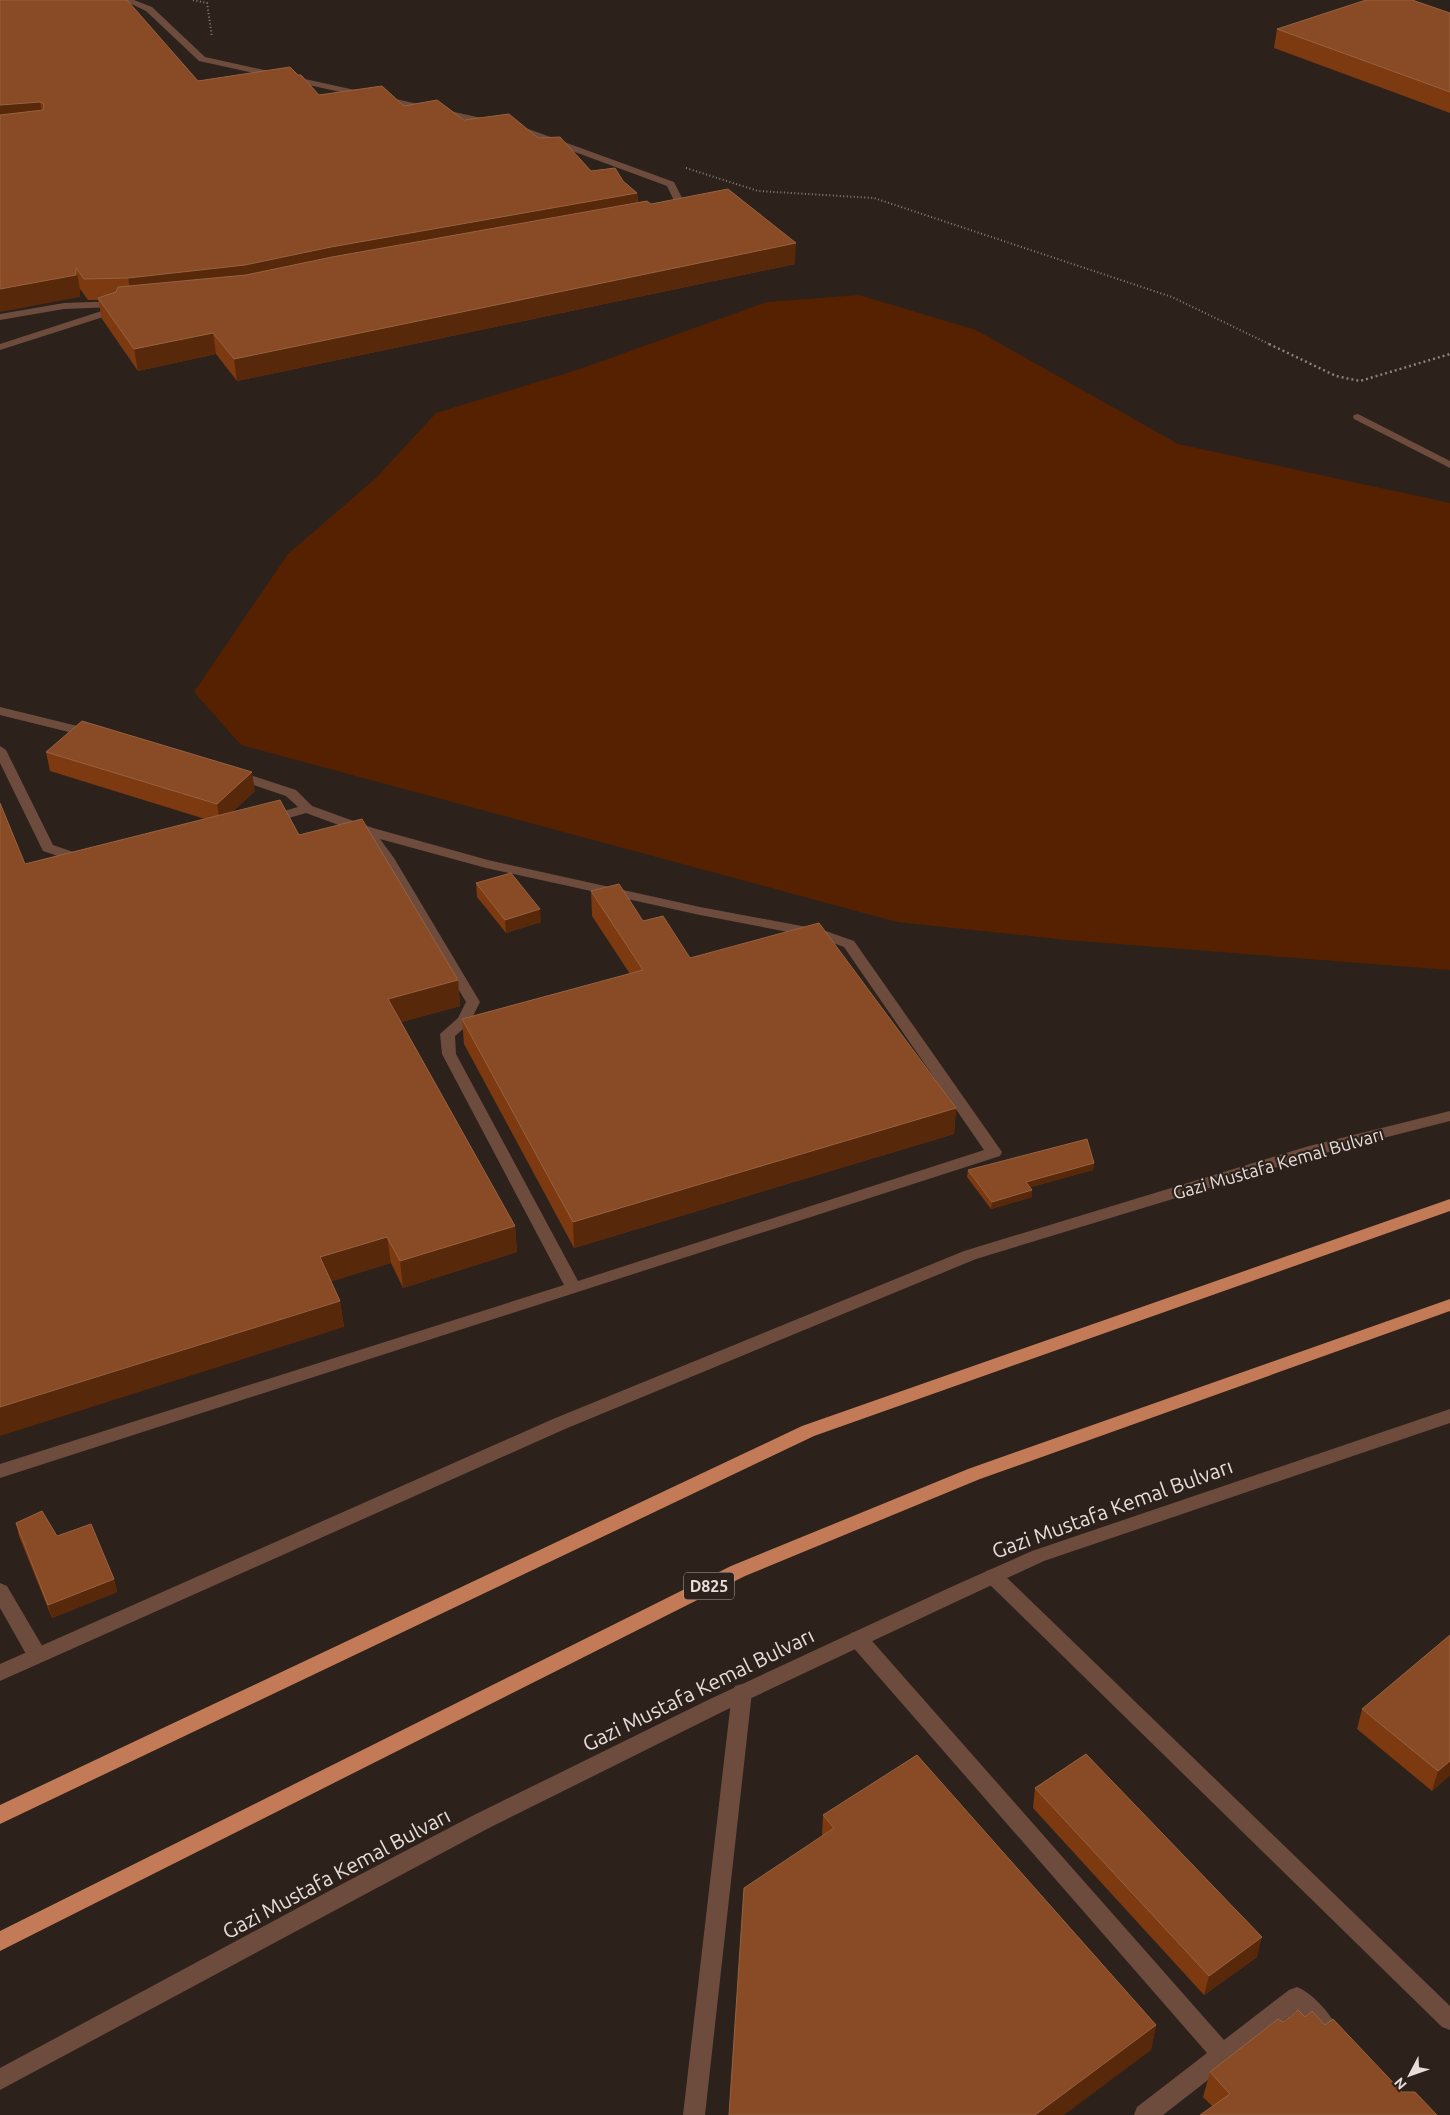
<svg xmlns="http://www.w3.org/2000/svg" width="1450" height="2115" font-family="Ubuntu,sans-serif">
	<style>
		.green { fill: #562101 }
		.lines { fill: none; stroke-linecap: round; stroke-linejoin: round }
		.path-far1 { stroke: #8b807b; stroke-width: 2; stroke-dasharray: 1 2.5; stroke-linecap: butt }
		.path { stroke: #8b807b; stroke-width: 2.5; stroke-dasharray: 2 3; stroke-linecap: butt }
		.service { fill: #6d4c3d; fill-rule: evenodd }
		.tertiary { fill: #6d4c3d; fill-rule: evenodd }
		.trunk { fill: #c37a56; fill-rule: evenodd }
		.wall { fill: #7d390f }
		.shaded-wall { fill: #58280b }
		.building { fill: #884b25; stroke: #976241 }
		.labels { text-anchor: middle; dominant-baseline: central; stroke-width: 4.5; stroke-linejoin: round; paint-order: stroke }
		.shield { fill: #2d211b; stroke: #afa5a1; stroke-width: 1 }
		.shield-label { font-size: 16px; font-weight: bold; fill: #e7deda }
		.street-label { font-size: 18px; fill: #e7deda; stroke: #2d211b }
		.near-street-label { font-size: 21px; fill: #e7deda; stroke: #2d211b }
	</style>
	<rect width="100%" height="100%" fill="#2d211b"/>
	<path class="green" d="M859,295l117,35 202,114 272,59v467l-383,-30 -170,-18 -656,-177 -47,-53 94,-138 88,-76 60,-65 144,-44 187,-67z"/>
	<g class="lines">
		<g class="path-far1">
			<path d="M193,0l14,3 5,34"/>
			<path d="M686,168l72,23 116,7 298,99 99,48"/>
		</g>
		<path class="path" d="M1269,344l67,32 24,5 90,-27"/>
		<g class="service">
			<path d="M123,0h11l18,7 53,50 318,70 151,55 14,28 -9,4h-6v-4l5,-1 -11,-23 -149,-55 -319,-70 -53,-50z"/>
			<path d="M119,301l5,3 -9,3 5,3 -1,2 -119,38v-6l114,-37 -50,2 -64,11v-6l64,-11z"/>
			<path d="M1358,414l92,47v7l-96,-49 -1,-2 1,-2z"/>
			<path d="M0,707l98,24 1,3 -6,4 -93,-23z"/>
			<path d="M0,746l6,4 47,95 35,12 2,3 -2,3h-10l-35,-12 -43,-88z"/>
			<path d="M235,770l61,20 16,16 61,22 115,32 212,47 123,23 31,11 148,211 -2,4 -1000,322v-14l564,-179 -122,-231 -2,-20 18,-16 8,-16 -86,-144 -17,-24 -57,-21 -38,11 -5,-1 -2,-3 2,-3 35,-10 -12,-11 -56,-19 -2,-3zM380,839l106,29 214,47 120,23 24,9 140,203 -406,131 -122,-227 -1,-18 14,-12 11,-22 -86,-144z"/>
			<path d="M993,1569l7,2 450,435v24l-8,-3 -456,-446 -2,-5 2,-5z"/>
			<path d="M0,1583l7,3 37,63 3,6 -3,6 -7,2 -7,-2 -30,-53z"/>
			<path d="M858,1631l7,2 359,407 65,-50 8,-3c15,6 33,26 40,40l-3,7 -8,3 -8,-3 -22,-23 -63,49 -1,3 -6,3 -63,49h-29l3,-8 70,-54 -356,-408 -2,-6 2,-6z"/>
			<path d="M742,1684l7,2 3,6 -47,423h-22l49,-423 3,-6z"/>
		</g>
		<g class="tertiary">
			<path d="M1450,1111v10l-133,34 -341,104 -411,170 -565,252v-17l553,-245 411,-168 345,-105z"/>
			<path d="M1450,1409v14l-406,138 -80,37 -240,113 -237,118 -487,261v-22l344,-185 128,-67 238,-117 241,-112 81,-36z"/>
		</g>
		<g class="trunk">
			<path d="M1450,1199v12l-636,225 -814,388v-19l802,-379z"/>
			<path d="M1450,1299v12l-470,168 -235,97 -745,375v-20l731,-365 237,-97z"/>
		</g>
	</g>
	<g class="wall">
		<path d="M0,0l198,81 100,-6 21,20 85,11 134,32 53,33 32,10 14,12 1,9 13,2 144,60 -558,117 -21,-27 -78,17 -36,-52 -4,-19h-10l-8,-11v8z"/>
		<path d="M1450,13v100l-176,-65 3,-19z"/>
		<path d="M46,752l209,39 -23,21 67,23 159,145 2,26 -59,16 114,204 2,26 -114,36 -12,-25 -60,18 9,20 4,26 -319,-463 180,-45 -155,-48z"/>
		<path d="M476,883l65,39 -35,11 -29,-36z"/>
		<path d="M591,891l52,30 47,37 266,150 -2,26 -380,114 -110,-204 -2,-25 168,-45 -38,-58z"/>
		<path d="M1094,1163l-1,7 -63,17 2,10 -41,12 -24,-32 1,-7z"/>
		<path d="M16,1523l41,13 57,43 3,13 -65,26 -33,-82z"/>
		<path d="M1362,1709l88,66 -18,16 -75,-62z"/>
		<path d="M1035,1788l222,169 -53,38 -171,-187z"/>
		<path d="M823,1815l333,210 -5,25 -329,-214z"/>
		<path d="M1305,2017l20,8 77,67 -190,14 -9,-9 7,-25 73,-50z"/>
	</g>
	<g class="shaded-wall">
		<path d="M40,102l4,19 -44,4v-20z"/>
		<path d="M637,193l1,20 -506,86 -4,-21 203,-31z"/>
		<path d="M796,243l-1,21 -558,117 -3,-22z"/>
		<path d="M76,268l4,21v8l-80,15v-23z"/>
		<path d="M213,333l3,21 -78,17 -4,-22z"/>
		<path d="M252,772l3,19 -35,32 -3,-19z"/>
		<path d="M540,909l1,13 -35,11 -1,-13z"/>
		<path d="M458,980l2,26 -69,19 -3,-26z"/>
		<path d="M956,1108l-2,26 -380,114 -1,-26z"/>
		<path d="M1094,1163l-1,7 -68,19 1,-7z"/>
		<path d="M1032,1190v7l-41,12 1,-7z"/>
		<path d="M515,1226l2,26 -114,36 -3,-27z"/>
		<path d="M387,1237l4,26 -67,21 -4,-27z"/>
		<path d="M340,1301l4,26 -344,109v-29z"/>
		<path d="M114,1579l3,13 -65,26 -4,-13z"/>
		<path d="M1450,1761v14l-18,16 6,-20z"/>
		<path d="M1262,1937l-5,20 -53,38 5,-19z"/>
		<path d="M1156,2025l-5,25 -87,65h-29z"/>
	</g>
	<g class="building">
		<path d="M0,0h127l71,81 92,-14 8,8h3l18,20 63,-9 22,20 33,-6 27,20 45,-6 29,24 22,-1 31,34 24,-3 8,13 14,12 -306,54 -86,18 -117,13 -44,1 -8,-11v7l-76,14v-174l43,-5 1,-6 -4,-2 -40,3z"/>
		<path d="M1366,0h46l38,13v79l-173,-63z"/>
		<path d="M728,189l68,54 -562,116 -21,-26 -79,16 -36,-51 18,-6 2,-5 128,-12 86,-18 315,-56 4,3z"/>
		<path d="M82,721l170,51 -35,32 -171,-52z"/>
		<path d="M280,800l19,35 63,-16 96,161 -70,19 127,227 -115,35 -13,-24 -67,20 20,44 -340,106v-604l25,61z"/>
		<path d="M511,873l29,36 -35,11 -29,-37z"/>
		<path d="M619,884l24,37 20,-5 27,42 129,-35 137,185 -383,114 -111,-203 181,-49 -52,-79z"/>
		<path d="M1087,1139l7,24 -68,19 6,8 -40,12 -24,-32z"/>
		<path d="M42,1511l15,25 34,-12 23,55 -66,26 -32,-82z"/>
		<path d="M1450,1635v126l-12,10 -76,-62z"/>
		<path d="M1086,1754l176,183 -53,39 -174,-188z"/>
		<path d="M917,1755l239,270 -121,90h-306l15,-227 90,-60 -11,-13z"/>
		<path d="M1298,2010l7,7 7,-6 13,14 8,-6 69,73h13l22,23h-237l30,-21 -20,-22 68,-53 5,3z"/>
	</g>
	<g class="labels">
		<rect class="shield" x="684" y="1572.5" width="50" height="27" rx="4"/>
		<g class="shield-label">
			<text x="709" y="1586">D825</text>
		</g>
		<g class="street-label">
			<text transform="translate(1278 1163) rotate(-16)">Gazi Mustafa Kemal Bulvarı</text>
		</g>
		<g class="near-street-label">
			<text transform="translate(1112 1508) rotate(-20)">Gazi Mustafa Kemal Bulvarı</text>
			<text transform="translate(698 1689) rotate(-26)">Gazi Mustafa Kemal Bulvarı</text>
			<text transform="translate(336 1873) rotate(-28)">Gazi Mustafa Kemal Bulvarı</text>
		</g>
	</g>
	<g transform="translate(1410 2075) rotate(229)" stroke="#2d211b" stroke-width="4" paint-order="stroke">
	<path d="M0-4L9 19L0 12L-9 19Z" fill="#e7deda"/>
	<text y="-8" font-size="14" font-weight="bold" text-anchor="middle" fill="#e7deda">N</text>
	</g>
</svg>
